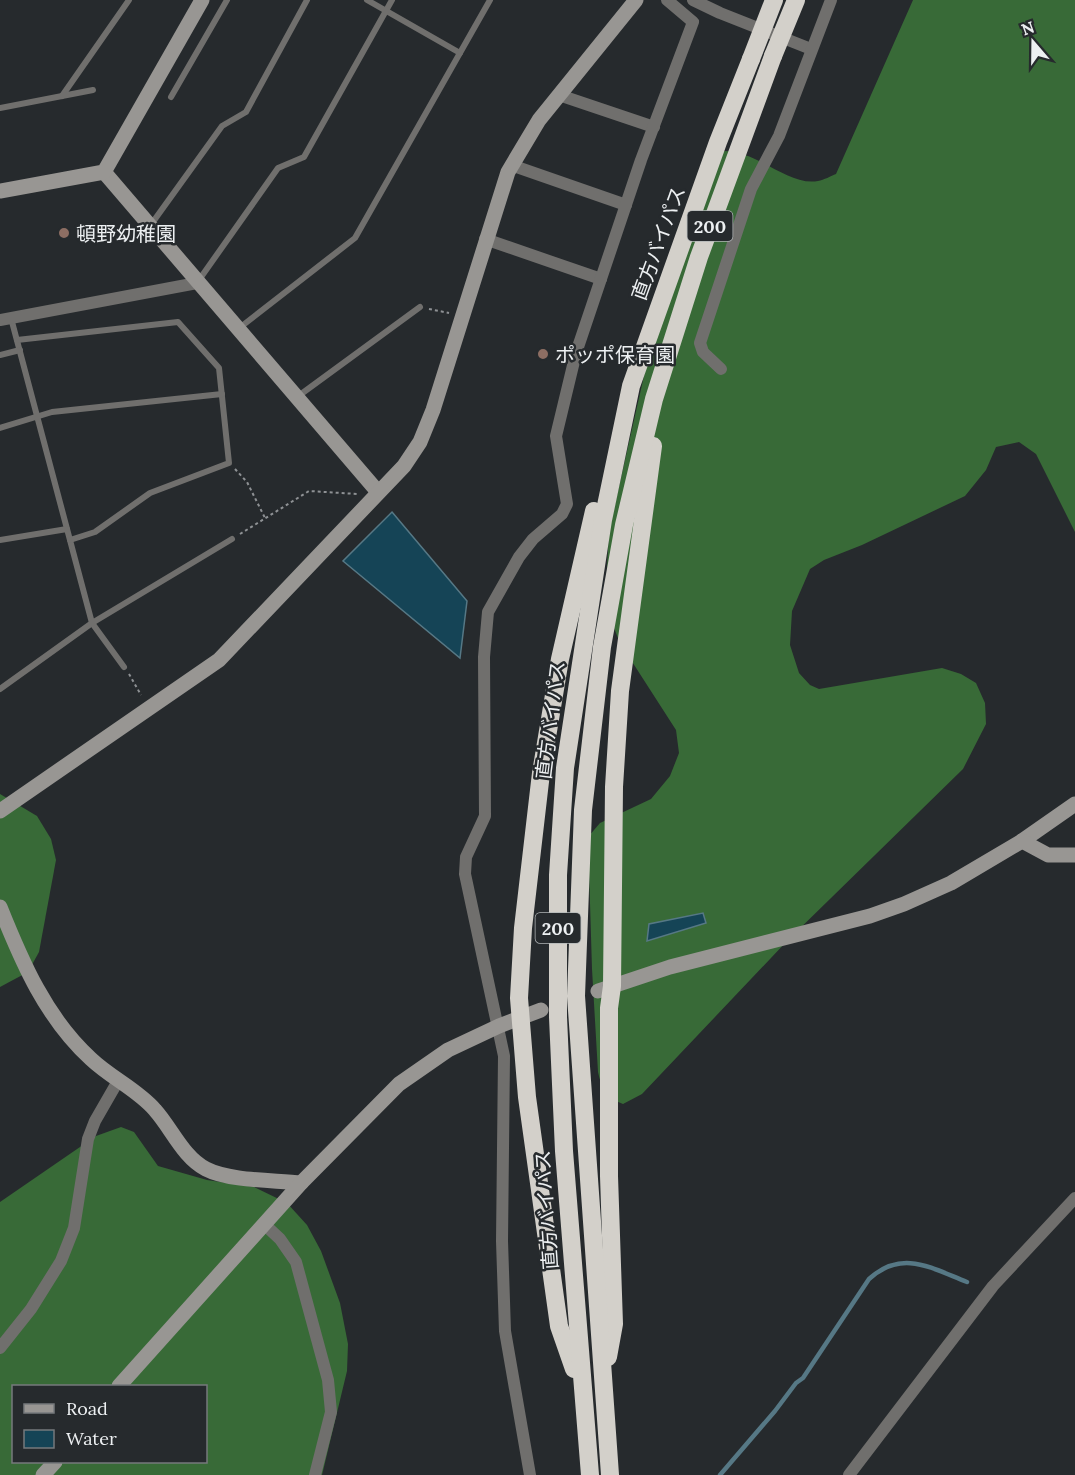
<svg xmlns="http://www.w3.org/2000/svg" width="1075" height="1475" font-family="Lora,'Noto Sans JP',serif">
	<style>
		.forest { fill: #386a37; fill-rule: evenodd }
		.water { fill: #154456; stroke: #567885; stroke-width: 1.5 }
		.lines { fill: none; stroke-linecap: round; stroke-linejoin: round }
		.stream { stroke: #567885; stroke-width: 4.5 }
		.path { stroke: #8e9194; stroke-width: 2; stroke-dasharray: 3 3; stroke-linecap: butt }
		.lane { stroke: #706f6d; stroke-width: 6 }
		.street { stroke: #706f6d; stroke-width: 12 }
		.secondary { stroke: #989693; stroke-width: 15 }
		.highway { stroke: #d3d0ca; stroke-width: 18 }
		.highway-bridge { stroke: #d3d0ca; stroke-width: 18 }
		.education-dot { fill: #8d6e63; stroke: #262a2d; stroke-width: 2 }
		.labels { text-anchor: middle; dominant-baseline: central; stroke-width: 5; stroke-linejoin: round; paint-order: stroke }
		.shield { fill: #262a2d; stroke: #b1b5b7; stroke-width: 1.5 }
		.shield-label { font-size: 18px; font-weight: bold; fill: #edf0f2 }
		.poi-label { font-size: 20px; fill: #edf0f2; stroke: #262a2d; text-anchor: start }
		.street-label { font-size: 20px; fill: #edf0f2; stroke: #262a2d }
	</style>
	<rect width="100%" height="100%" fill="#262a2d"/>
	<g class="forest">
		<path d="M913,0h162v532l-39,-78 -17,-12 -23,5 -10,23 -21,26 -103,49 -38,15 -14,9 -18,42 -2,34 9,28 11,12 9,4 123,-21 19,6 15,9 9,20 1,21 -23,45 -176,172 -145,153 -19,10c-15,-5 -22,-17 -25,-32l-6,-103 -4,-132 12,-14 51,-24 19,-23 9,-23 -3,-23 -56,-87 -8,-20 -6,-24 1,-31 2,-37 65,-288 32,-89c44,-15 77,33 112,27 6,-1 13,-5 18,-7z"/>
		<path d="M0,794l37,22 14,23 5,21 -17,92 -11,20 -28,15z"/>
		<path d="M121,1127l13,5 24,34 49,14 47,7 33,16 20,22 14,26 19,52 8,41 -1,27 -25,104h-322v-273l96,-66zM14,1386h192v76h-192z"/>
	</g>
	<g class="water">
		<path d="M392,512l75,89 -7,57 -117,-97z"/>
		<path d="M703,913l3,10 -59,18 2,-17z"/>
	</g>
	<g class="lines">
		<path class="stream" d="M720,1475l55,-64 21,-28 7,-5 66,-99c33,-30 62,-11 98,3"/>
		<g class="path">
			<path d="M429,309l20,4"/>
			<path d="M235,469l12,13 18,36"/>
			<path d="M240,534l69,-43 48,3"/>
			<path d="M129,674l12,21"/>
		</g>
		<g class="lane">
			<path d="M367,0l93,53"/>
			<path d="M62,96l67,-96"/>
			<path d="M171,97l56,-97"/>
			<path d="M0,108l93,-18"/>
			<path d="M150,226l72,-100 24,-14 61,-112"/>
			<path d="M199,280l79,-112 26,-11 88,-157"/>
			<path d="M11,318l81,305 32,44"/>
			<path d="M238,329l117,-91 135,-238"/>
			<path d="M17,340l161,-18 41,46 10,95 -79,30 -55,39 -25,8"/>
			<path d="M0,355l20,-5"/>
			<path d="M297,397l123,-90"/>
			<path d="M0,428l52,-16 170,-18"/>
			<path d="M0,540l67,-11"/>
			<path d="M0,689l92,-66 140,-84"/>
		</g>
		<g class="street">
			<path d="M693,0l27,13 91,36"/>
			<path d="M559,95l95,32"/>
			<path d="M511,165l115,40"/>
			<path d="M485,239l116,40"/>
			<path d="M0,320l197,-37"/>
			<path d="M721,369l-18,-17 -3,-9 51,-154 28,-53 52,-136"/>
			<path d="M264,1224l16,15 16,23 32,118 3,32 -16,63"/>
			<path d="M0,1348l31,-39 30,-48 13,-33 14,-89 7,-18 23,-40"/>
			<path d="M530,1475l-25,-144 -3,-90 2,-185 -39,-182 1,-17 19,-41 -1,-159 4,-45 31,-55 14,-18 29,-25 5,-10 -11,-68 20,-83 65,-193 52,-138 -26,-22"/>
			<path d="M849,1475l144,-189 82,-88"/>
		</g>
		<g class="secondary">
			<path d="M104,172l274,320"/>
			<path d="M0,191l104,-19 98,-172"/>
			<path d="M0,811l219,-151 185,-194 16,-24 13,-32 75,-238 31,-52 97,-120"/>
			<path d="M1022,841l53,-37"/>
			<path d="M0,907c22,55 46,111 91,152 20,19 47,31 64,51 17,19 28,47 51,59 23,12 68,11 95,14"/>
			<path d="M598,991l72,-24 200,-51 34,-12 47,-21 71,-42 26,14h27"/>
			<path d="M119,1386l182,-203 98,-99 49,-34 51,-24 42,-16"/>
			<path d="M43,1475l12,-13"/>
		</g>
		<g class="highway">
			<path d="M608,1357l6,-33 -5,-148v-168l3,-22 2,-199 6,-96 33,-245"/>
			<path d="M574,1369l-15,-43 -32,-229 -8,-99 4,-70 18,-155 19,-114 34,-148"/>
			<path d="M590,1475l-26,-324 -6,-134v-142l7,-107 38,-248 28,-134 87,-244 33,-83"/>
			<path d="M610,1475l-34,-479 7,-186 19,-163 22,-122 30,-126 45,-142 74,-201"/>
		</g>
		<g class="highway-bridge">
			<path d="M773,56l23,-56"/>
			<path d="M751,59l23,-59"/>
		</g>
	</g>
	<g class="education-dot">
		<circle cx="64" cy="233" r="6"/>
		<circle cx="543" cy="354" r="6"/>
	</g>
	<g class="labels">
		<g class="shield">
			<rect x="687.5" y="211" width="45" height="30" rx="4.5"/>
			<rect x="535.5" y="913" width="45" height="30" rx="4.5"/>
		</g>
		<g class="shield-label">
			<text x="710" y="226">200</text>
			<text x="558" y="928">200</text>
		</g>
		<g class="poi-label">
			<text x="76" y="233">頓野幼稚園</text>
			<text x="555" y="354">ポッポ保育園</text>
		</g>
		<g class="street-label">
			<text transform="translate(658 243) rotate(-70)">直方バイパス</text>
			<text transform="translate(550 720) rotate(-83)">直方バイパス</text>
			<text transform="translate(546 1210) rotate(-94)">直方バイパス</text>
		</g>
	</g>
	<rect x="12" y="1385" width="195" height="78" fill="#262a2d" stroke="#76797c" stroke-width="1.5"/>
	<rect x="24" y="1404" width="30" height="9" fill="#989693" stroke="#76797c" stroke-width="1.5"/>
	<text x="66" y="1415" font-size="18" fill="#edf0f2">Road</text>
	<rect x="24" y="1430" width="30" height="18" fill="#154456" stroke="#76797c" stroke-width="1.5"/>
	<text x="66" y="1445" font-size="18" fill="#edf0f2">Water</text>
	<g transform="translate(1033 42) rotate(340)" stroke="#262a2d" stroke-width="4.5" paint-order="stroke">
	<path d="M0-4.5L10 22L0 15L-10 22Z" fill="#edf0f2"/>
	<text y="-9" font-size="16" font-weight="bold" text-anchor="middle" fill="#edf0f2">N</text>
	</g>
</svg>
